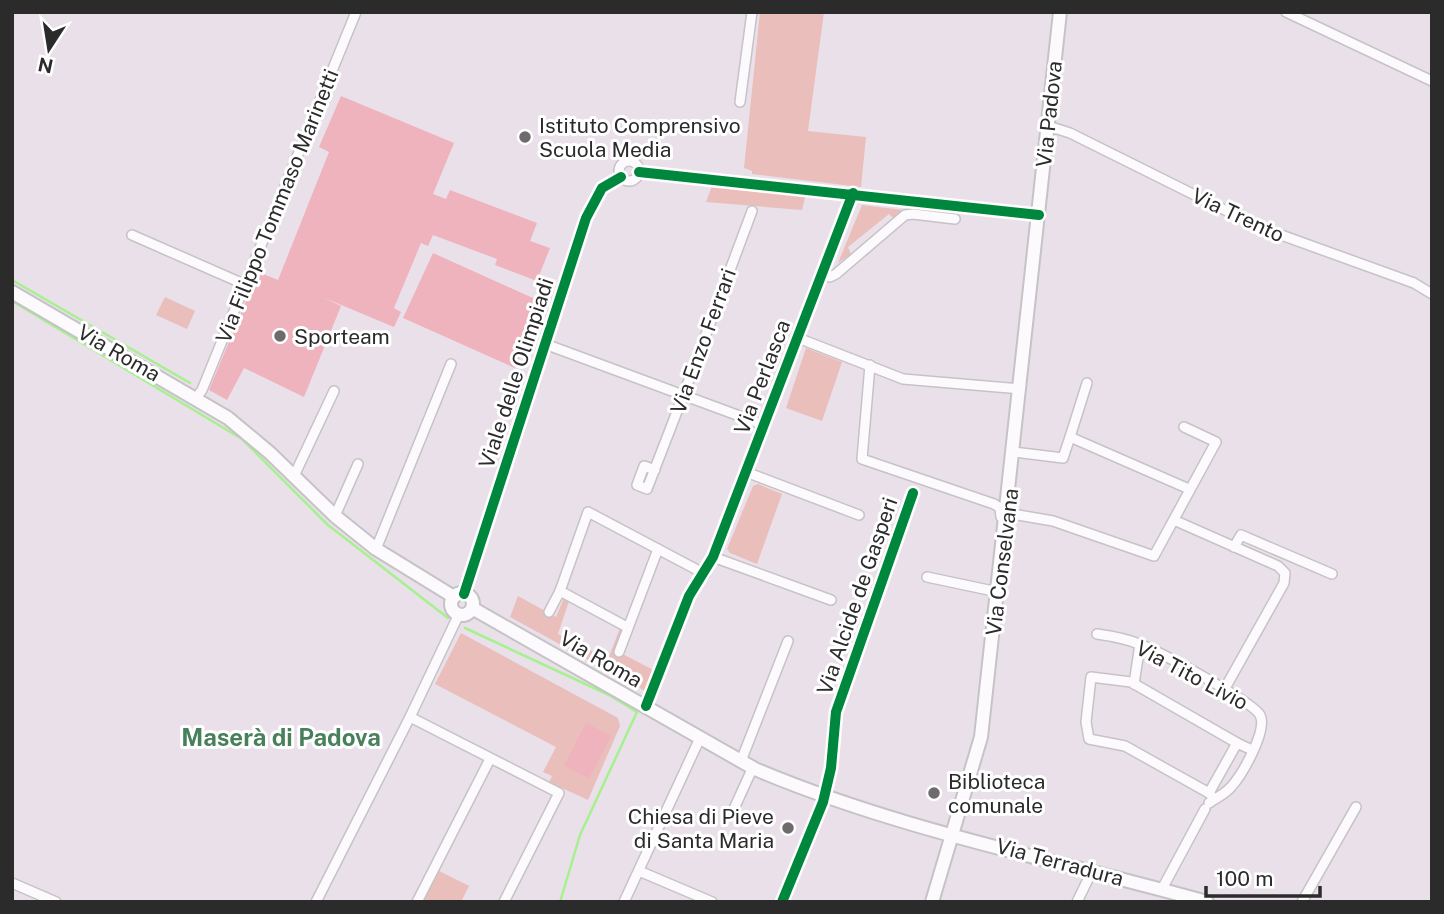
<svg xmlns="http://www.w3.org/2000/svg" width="1444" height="914" font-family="'Public Sans',sans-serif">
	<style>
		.green { fill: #e9bebb }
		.pitch { fill: #eeb3bc }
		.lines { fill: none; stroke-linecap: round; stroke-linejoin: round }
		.stream { stroke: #a5f18e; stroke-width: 2.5 }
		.minor-casing { stroke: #c5c3c6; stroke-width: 12 }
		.secondary-casing { stroke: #c5c3c6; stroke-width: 16 }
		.minor { stroke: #fcfafc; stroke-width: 9 }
		.secondary { stroke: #fcfafc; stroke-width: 12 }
		.cycleway-casing { stroke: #fff; stroke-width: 15 }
		.cycleway { stroke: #00873e; stroke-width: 10 }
		.poi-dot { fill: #6e6a6e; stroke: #fff; stroke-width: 2.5 }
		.labels { text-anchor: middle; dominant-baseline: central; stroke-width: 6; stroke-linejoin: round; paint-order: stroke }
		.street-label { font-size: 21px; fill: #2b2b2b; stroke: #fff }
		.poi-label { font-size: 21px; fill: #2b2b2b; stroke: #fff; text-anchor: start }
		.quarter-label { font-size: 24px; font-weight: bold; fill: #47805a; stroke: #fff }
	</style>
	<rect width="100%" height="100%" fill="#eae0ea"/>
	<g class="green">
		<path d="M760,12h64l-16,119 58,6 -5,50 -109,-13v-3l-8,-3z"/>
		<path d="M713,183l93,10 -4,17 -96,-8z"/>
		<path d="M862,205l41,5 -10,8 -4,-4 -41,33 3,7 -13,9z"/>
		<path d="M165,297l30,14 -8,18 -31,-14z"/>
		<path d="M806,348l36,14 -20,59 -36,-13z"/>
		<path d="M758,484l24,10 -25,70 -27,-11 -3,-4 26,-63z"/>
		<path d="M518,596l38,21 8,-19 5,3 -11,33 50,25 12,-31 5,2 -6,22 36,19 -8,21 -137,-75z"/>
		<path d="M461,633l157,85 2,8 -32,74 -39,-18 3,-6 -9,-4 13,-25 -121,-63z"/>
		<path d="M439,871l30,15 -8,16h-38z"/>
	</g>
	<g class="pitch">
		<path d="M341,96l113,47 -21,51 13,5 4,-9 87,33 -7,18 20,7 -13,33 -42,-16 2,-6 -64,-24 -5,11 -7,-3 -27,65 7,4 -7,15 -72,-30 19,9 -37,91 -60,-29 -17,32 -18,-10 49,-118 20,8 51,-128 -10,-5z"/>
		<path d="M433,253l111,50 -29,65 -112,-50z"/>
		<path d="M586,723l25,13 -22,42 -25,-12z"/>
	</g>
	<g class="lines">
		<g class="stream">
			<path d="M12,280l178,103"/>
			<path d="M12,301l230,138 86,86 120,93"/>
			<path d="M465,628l144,67 28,17 -57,123 -20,67"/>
		</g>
		<defs>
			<g id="minor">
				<path d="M1286,12l146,69"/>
				<path d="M740,102l12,-90"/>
				<path d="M1048,126l22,7 189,94 155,56 18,11"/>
				<circle cx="629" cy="171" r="10"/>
				<path d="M639,172l400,43"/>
				<path d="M132,235l114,50"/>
				<path d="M822,274l8,3 6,-3 69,-59 8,-1 42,5"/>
				<path d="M798,338l105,41 117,10"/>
				<path d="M545,344l219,81"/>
				<path d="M870,365l-8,94 132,45 6,4 1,9"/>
				<path d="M196,398l6,-8 154,-378"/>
				<path d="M1070,437l17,-54"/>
				<path d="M1014,452l49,6 7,-21 119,52"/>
				<path d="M655,470l-11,-4 -7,19 10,4c12,-31 24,-62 36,-93l69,-185"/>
				<path d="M746,472l113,43"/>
				<path d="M294,476l40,-85"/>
				<path d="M1007,513l46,8 101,35 62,-114 -32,-15"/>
				<path d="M335,516l23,-52"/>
				<path d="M1176,521l102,45 7,7 -1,10 -60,107"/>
				<path d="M1234,547l7,-12 91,39"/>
				<path d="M376,549l75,-185"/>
				<path d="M713,557l118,43"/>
				<path d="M927,577l71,15"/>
				<path d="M464,594l122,-376 16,-30 19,-11"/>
				<path d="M549,612l11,-21"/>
				<path d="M627,627l-67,-36 28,-79 117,62"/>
				<path d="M1097,634c14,2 28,4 42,10 18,6 114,58 121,71 8,15 -18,60 -29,72 -6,7 -15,11 -22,16"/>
				<path d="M619,652l39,-103"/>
				<path d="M1134,684l6,-40"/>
				<path d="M646,706l43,-110 24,-39 140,-364"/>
				<path d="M410,717l149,76 -55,109"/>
				<path d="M741,761l47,-120"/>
				<path d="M1209,793l-84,-47 -36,-7 -3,-17 5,-45 40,5 106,61"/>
				<path d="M1211,795l-2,-2 28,-50 15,7"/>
				<path d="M733,811l20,-44"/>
				<path d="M639,871l73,31"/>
				<path d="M12,883l44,19"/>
				<path d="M1162,889l43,-80"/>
				<path d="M316,902l94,-185 49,-103"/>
				<path d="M417,902l73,-143"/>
				<path d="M624,902l76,-164"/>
				<path d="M782,902l41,-100 8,-34 5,-56 77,-219"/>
				<path d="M1077,902l15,-31"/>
				<path d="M1302,902l54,-95"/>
			</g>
			<g id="secondary">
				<path d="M12,292l216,126 42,35 65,63 41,33 78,48"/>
				<circle cx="462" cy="604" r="11"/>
				<path d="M472,608l283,161c144,61 301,91 452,133"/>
				<path d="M932,902l49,-165 79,-725"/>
			</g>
		</defs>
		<use href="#minor" class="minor-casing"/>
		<use href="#secondary" class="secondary-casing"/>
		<use href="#minor" class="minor"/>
		<use href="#secondary" class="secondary"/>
		<defs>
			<g id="cycleway">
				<path d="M639,172l400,43"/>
				<path d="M464,594l122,-376 16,-30 19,-11"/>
				<path d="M646,706l43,-110 24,-39 140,-364"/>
				<path d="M782,902l41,-100 8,-34 5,-56 77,-219"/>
			</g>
		</defs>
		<use href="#cycleway" class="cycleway-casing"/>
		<use href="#cycleway" class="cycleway"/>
	</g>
	<g class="poi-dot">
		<circle cx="525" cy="137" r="7"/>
		<circle cx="280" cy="336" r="7"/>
		<circle cx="934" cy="793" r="7"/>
		<circle cx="788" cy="828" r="7"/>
	</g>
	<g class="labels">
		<g class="street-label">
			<text transform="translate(1049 114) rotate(-84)">Via Padova</text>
			<text transform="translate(277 206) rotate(-68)">Via Filippo Tommaso Marinetti</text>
			<text transform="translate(1238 215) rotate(25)">Via Trento</text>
			<text transform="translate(703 341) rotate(-70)">Via Enzo Ferrari</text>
			<text transform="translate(119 353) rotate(30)">Via Roma</text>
			<text transform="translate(516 373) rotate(-72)">Viale delle Olimpiadi</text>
			<text transform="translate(762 377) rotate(-69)">Via Perlasca</text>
			<text transform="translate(1002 562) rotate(-83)">Via Conselvana</text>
			<text transform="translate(857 596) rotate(-71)">Via Alcide de Gasperi</text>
			<text transform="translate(601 659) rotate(30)">Via Roma</text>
			<text transform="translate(1192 675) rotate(28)">Via Tito Livio</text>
			<text transform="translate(1060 862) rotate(15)">Via Terradura</text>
		</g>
		<g class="poi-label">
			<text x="539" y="125">Istituto Comprensivo<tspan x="539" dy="24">Scuola Media</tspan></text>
			<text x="294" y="336">Sporteam</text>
			<text x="948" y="781">Biblioteca<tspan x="948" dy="24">comunale</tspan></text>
			<text x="774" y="816" text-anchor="end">Chiesa di Pieve<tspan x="774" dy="24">di Santa Maria</tspan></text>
		</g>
		<g class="quarter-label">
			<text x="281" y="737">Maserà di Padova</text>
		</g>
	</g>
	<rect width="1444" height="914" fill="none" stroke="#2b2b2b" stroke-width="28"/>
	<g transform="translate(49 49) rotate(192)" stroke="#ffffff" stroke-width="5" paint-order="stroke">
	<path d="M0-5L12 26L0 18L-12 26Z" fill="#2b2b2b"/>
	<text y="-10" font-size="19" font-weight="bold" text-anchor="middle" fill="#2b2b2b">N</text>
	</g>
	<path d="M1206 886v10h114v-10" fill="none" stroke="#2b2b2b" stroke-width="3.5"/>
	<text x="1216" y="886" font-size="21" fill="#2b2b2b" stroke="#ffffff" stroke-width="5" paint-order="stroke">100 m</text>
</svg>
